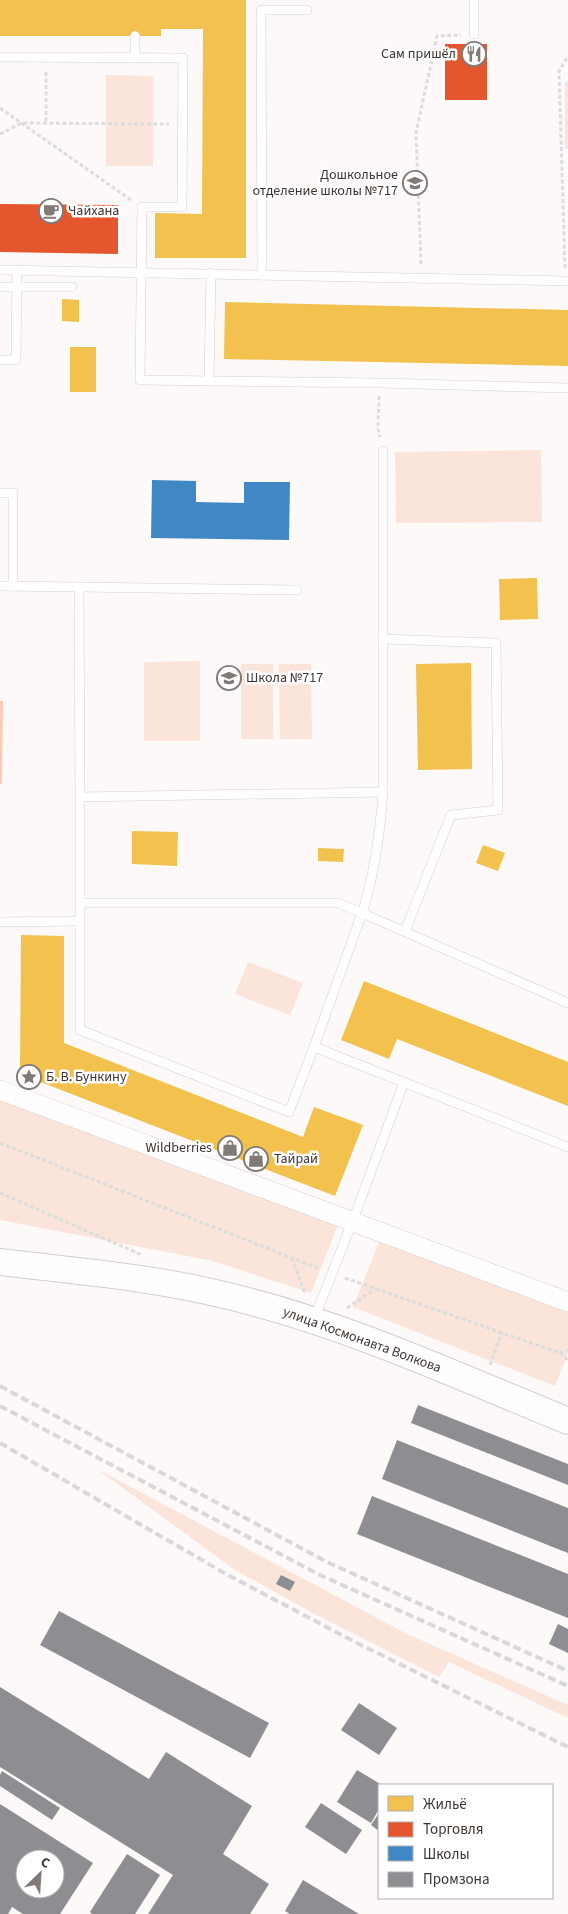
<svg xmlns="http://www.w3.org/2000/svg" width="568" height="1914" font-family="'Source Sans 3',sans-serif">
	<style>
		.green { fill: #fbe4da; fill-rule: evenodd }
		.forest { fill: #fdcab5 }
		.homes { fill: #f2c14e }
		.shops { fill: #e4572e }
		.schools { fill: #3f88c5 }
		.industry { fill: #8d8d92; fill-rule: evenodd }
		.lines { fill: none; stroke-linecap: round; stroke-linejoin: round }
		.lane-casing { stroke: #d4cecc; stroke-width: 10 }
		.street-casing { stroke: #d4cecc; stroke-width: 20 }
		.secondary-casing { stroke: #d4cecc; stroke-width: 28 }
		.path { stroke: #dddcdc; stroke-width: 3; stroke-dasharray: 4 2.5; stroke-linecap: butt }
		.lane { stroke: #fffefe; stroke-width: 9 }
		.street { stroke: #fffefe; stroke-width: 19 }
		.secondary { stroke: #fffefe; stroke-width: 26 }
		.rail { stroke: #d9d8d8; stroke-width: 4; stroke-dasharray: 8 4; stroke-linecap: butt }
		.labels { text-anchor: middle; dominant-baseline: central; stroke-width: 5; stroke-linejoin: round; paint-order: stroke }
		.poi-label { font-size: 14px; fill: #3f3531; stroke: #fff; text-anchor: start }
		.street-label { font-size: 14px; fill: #3f3531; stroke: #fff }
	</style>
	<rect width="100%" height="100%" fill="#fcf9f8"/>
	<g class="green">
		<path d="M106,75l47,1v90h-47z"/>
		<rect x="565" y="82" width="3" height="67"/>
		<path d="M541,450l1,72 -146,1 -1,-71z"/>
		<path d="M200,661v80h-56v-79z"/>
		<rect x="241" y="664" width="32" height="75"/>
		<path d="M279,664h32l1,75h-32z"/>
		<path d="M248,962l55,21 -13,32 -55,-21z"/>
		<path d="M0,1097l339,125 -28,71 -98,-32 -213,-41z"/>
		<path d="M382,1235l186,73v45l-13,33 -202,-79z"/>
		<path d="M97,1469l310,165 161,71v13l-119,-56 -10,15 -128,-65 -76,-42zM281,1575l14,7 -5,9 -14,-7z"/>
	</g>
	<path class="forest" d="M0,701h3l-1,82 -2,1z"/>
	<g class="homes">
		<path d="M0,0h246v258h-91v-45l47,1 1,-185h-42v7h-161z"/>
		<path d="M62,299l17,1v22l-17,-1z"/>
		<path d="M225,302l343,8v56l-344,-7z"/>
		<rect x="70" y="347" width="26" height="45"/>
		<path d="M537,578l1,41 -38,1 -1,-41z"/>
		<path d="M471,663l1,106 -54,1 -2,-106z"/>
		<path d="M132,831l46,1 -1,34 -45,-2z"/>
		<path d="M483,845l22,8 -7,18 -22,-8z"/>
		<path d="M318,848l26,1 -1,13 -25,-1z"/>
		<path d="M21,935l43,1v107l239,94 11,-30 49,18 -28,71 -315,-122z"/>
		<path d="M364,981l204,81v44l-171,-67 -8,20 -48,-19z"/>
	</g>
	<g class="shops">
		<rect x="445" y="44" width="42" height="56"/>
		<path d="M0,204l118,1v49l-118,-2z"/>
	</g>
	<path class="schools" d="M152,480l44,1v21l48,1v-21h46l-1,58 -138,-2z"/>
	<g class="industry">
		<path d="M418,1405l150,59v21l-157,-62z"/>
		<path d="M397,1440l171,68v45l-186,-74z"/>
		<path d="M372,1496l196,78v44l-211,-84z"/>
		<path d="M281,1575l14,7 -5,9 -14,-7z"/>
		<path d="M59,1611l210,112 -19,35 -210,-113z"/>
		<path d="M558,1624l10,5v24l-19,-9z"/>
		<path d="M0,1687l149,92 17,-27 86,54 -29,48 46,30 -19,30h-102l25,-39 -173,-108z"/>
		<path d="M359,1703l38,25 -18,27 -38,-25z"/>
		<path d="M357,1770l25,15h-3v24l-8,14 -34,-21z"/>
		<path d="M2,1771l58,37 -8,12 -52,-34v-11z"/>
		<path d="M321,1803l41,27 -16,24 -41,-27z"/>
		<path d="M0,1804l93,59 -33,51h-37l-11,-7 -4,7h-8zM25,1859h30v30h-30z"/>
		<path d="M379,1813v18l-8,-6z"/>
		<path d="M127,1854l33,21 -25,39h-43l-2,-2z"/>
		<path d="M303,1880l56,34h-69l-5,-3z"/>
	</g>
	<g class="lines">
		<defs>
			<g id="lane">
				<path d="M474,34v-34"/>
				<path d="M0,57l183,1 -1,149h-40l-2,173 239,3 189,5"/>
				<path d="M135,58v-22"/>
				<path d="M0,270l568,11"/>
				<path d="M262,275l-1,-265h46"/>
				<path d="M0,287h72"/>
				<path d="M0,360h16l1,-89"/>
				<path d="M209,381l2,-108"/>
				<path d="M383,451v341"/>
				<path d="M0,493h13v93"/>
				<path d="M0,586l79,1 1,210 303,-5c-3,42 -8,81 -21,121l206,90"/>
				<path d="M79,587l218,3"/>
				<path d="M383,639l113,4 2,167 -47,5 -46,116"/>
				<path d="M80,797v106h258l24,10 -48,134 254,100"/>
				<path d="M80,903v127l209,82 25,-65"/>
				<path d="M0,922l80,-1"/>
				<path d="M314,1319l41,-104 49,-133"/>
			</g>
			<path id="street" d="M0,1090l568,212"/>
			<path id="secondary" d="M0,1262c74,9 151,15 224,33 119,28 231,80 344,126"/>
		</defs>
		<use href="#lane" class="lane-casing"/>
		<use href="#street" class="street-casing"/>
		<use href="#secondary" class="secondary-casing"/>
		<g class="path">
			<path d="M46,72v52"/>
			<path d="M0,108l131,92"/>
			<path d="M0,134l22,-11 147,1"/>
			<path d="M421,264l-5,-131 21,-97 24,-1"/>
			<path d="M565,268l-6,-197 9,-15"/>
			<path d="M379,396l-1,33 2,8"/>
			<path d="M0,1143l320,126"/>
			<path d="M0,1193l142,62"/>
			<path d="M292,1258l13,36"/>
			<path d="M345,1278l215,75 8,7"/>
			<path d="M347,1308l28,-19"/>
			<path d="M560,1353l8,-3"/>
			<path d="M490,1365l12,-33"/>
		</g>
		<use href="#lane" class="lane"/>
		<use href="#street" class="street"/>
		<use href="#secondary" class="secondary"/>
		<g class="rail">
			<path d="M0,1386l327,176 241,109"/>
			<path d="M0,1406l320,169 248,111"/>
			<path d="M0,1443l226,131 129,68 213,105"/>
		</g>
	</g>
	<defs>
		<symbol id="restaurant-ring" viewBox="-11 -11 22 22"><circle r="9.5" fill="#fff" stroke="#817a77" stroke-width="1.5"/><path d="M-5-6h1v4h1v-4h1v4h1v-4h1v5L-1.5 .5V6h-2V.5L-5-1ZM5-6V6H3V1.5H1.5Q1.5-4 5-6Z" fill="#817a77"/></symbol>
		<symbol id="school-ring" viewBox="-11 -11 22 22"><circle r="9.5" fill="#fff" stroke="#817a77" stroke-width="1.5"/><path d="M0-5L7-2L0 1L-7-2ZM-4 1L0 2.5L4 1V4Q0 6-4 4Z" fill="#817a77"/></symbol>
		<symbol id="cafe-ring" viewBox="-11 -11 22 22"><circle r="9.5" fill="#fff" stroke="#817a77" stroke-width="1.5"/><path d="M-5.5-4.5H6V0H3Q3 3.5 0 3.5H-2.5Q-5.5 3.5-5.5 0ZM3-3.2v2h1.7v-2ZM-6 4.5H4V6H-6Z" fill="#817a77"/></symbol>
		<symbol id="sight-ring" viewBox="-11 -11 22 22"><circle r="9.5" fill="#fff" stroke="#817a77" stroke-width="1.5"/><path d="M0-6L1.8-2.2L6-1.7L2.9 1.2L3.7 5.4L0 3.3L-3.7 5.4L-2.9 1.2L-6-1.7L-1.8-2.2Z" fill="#817a77"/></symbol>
		<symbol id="shop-ring" viewBox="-11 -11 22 22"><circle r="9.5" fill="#fff" stroke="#817a77" stroke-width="1.5"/><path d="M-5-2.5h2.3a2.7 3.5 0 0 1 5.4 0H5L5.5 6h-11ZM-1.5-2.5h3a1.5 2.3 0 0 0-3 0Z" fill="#817a77"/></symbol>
	</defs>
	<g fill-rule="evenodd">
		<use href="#restaurant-ring" x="460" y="40" width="28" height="28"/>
		<use href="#school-ring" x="401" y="169" width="28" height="28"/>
		<use href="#cafe-ring" x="37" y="197" width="28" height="28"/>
		<use href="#school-ring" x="215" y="664" width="28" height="28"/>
		<use href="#sight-ring" x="15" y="1063" width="28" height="28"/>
		<use href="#shop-ring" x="216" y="1134" width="28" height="28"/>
		<use href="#shop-ring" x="242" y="1145" width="28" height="28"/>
	</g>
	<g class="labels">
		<g class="poi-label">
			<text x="456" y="54" text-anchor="end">Сам пришёл</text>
			<text x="398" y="175" text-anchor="end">Дошкольное<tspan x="398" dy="16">отделение школы №717</tspan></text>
			<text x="68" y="211">Чайхана</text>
			<text x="246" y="678">Школа №717</text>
			<text x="46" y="1077">Б. В. Бункину</text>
			<text x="212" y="1148" text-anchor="end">Wildberries</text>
			<text x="274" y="1159">Тайрай</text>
		</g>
		<g class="street-label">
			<text transform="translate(362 1340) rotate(20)">улица Космонавта Волкова</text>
		</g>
	</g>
	<rect x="378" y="1784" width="175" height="115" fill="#ffffff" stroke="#b2aead"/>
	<rect x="388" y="1796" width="25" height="15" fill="#f2c14e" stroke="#b2aead"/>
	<text x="423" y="1809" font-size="15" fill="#3f3531">Жильё</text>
	<rect x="388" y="1822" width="25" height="15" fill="#e4572e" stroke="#b2aead"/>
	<text x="423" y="1834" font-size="15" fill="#3f3531">Торговля</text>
	<rect x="388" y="1846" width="25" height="15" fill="#3f88c5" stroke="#b2aead"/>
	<text x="423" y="1859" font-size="15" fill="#3f3531">Школы</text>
	<rect x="388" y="1872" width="25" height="15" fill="#8d8d92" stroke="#b2aead"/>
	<text x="423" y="1884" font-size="15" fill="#3f3531">Промзона</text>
	<g transform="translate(40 1874) rotate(25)"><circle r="24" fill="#ffffff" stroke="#b2aead"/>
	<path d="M0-4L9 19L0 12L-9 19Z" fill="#817a77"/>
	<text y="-8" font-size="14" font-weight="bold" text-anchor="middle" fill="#3f3531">С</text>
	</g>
</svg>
